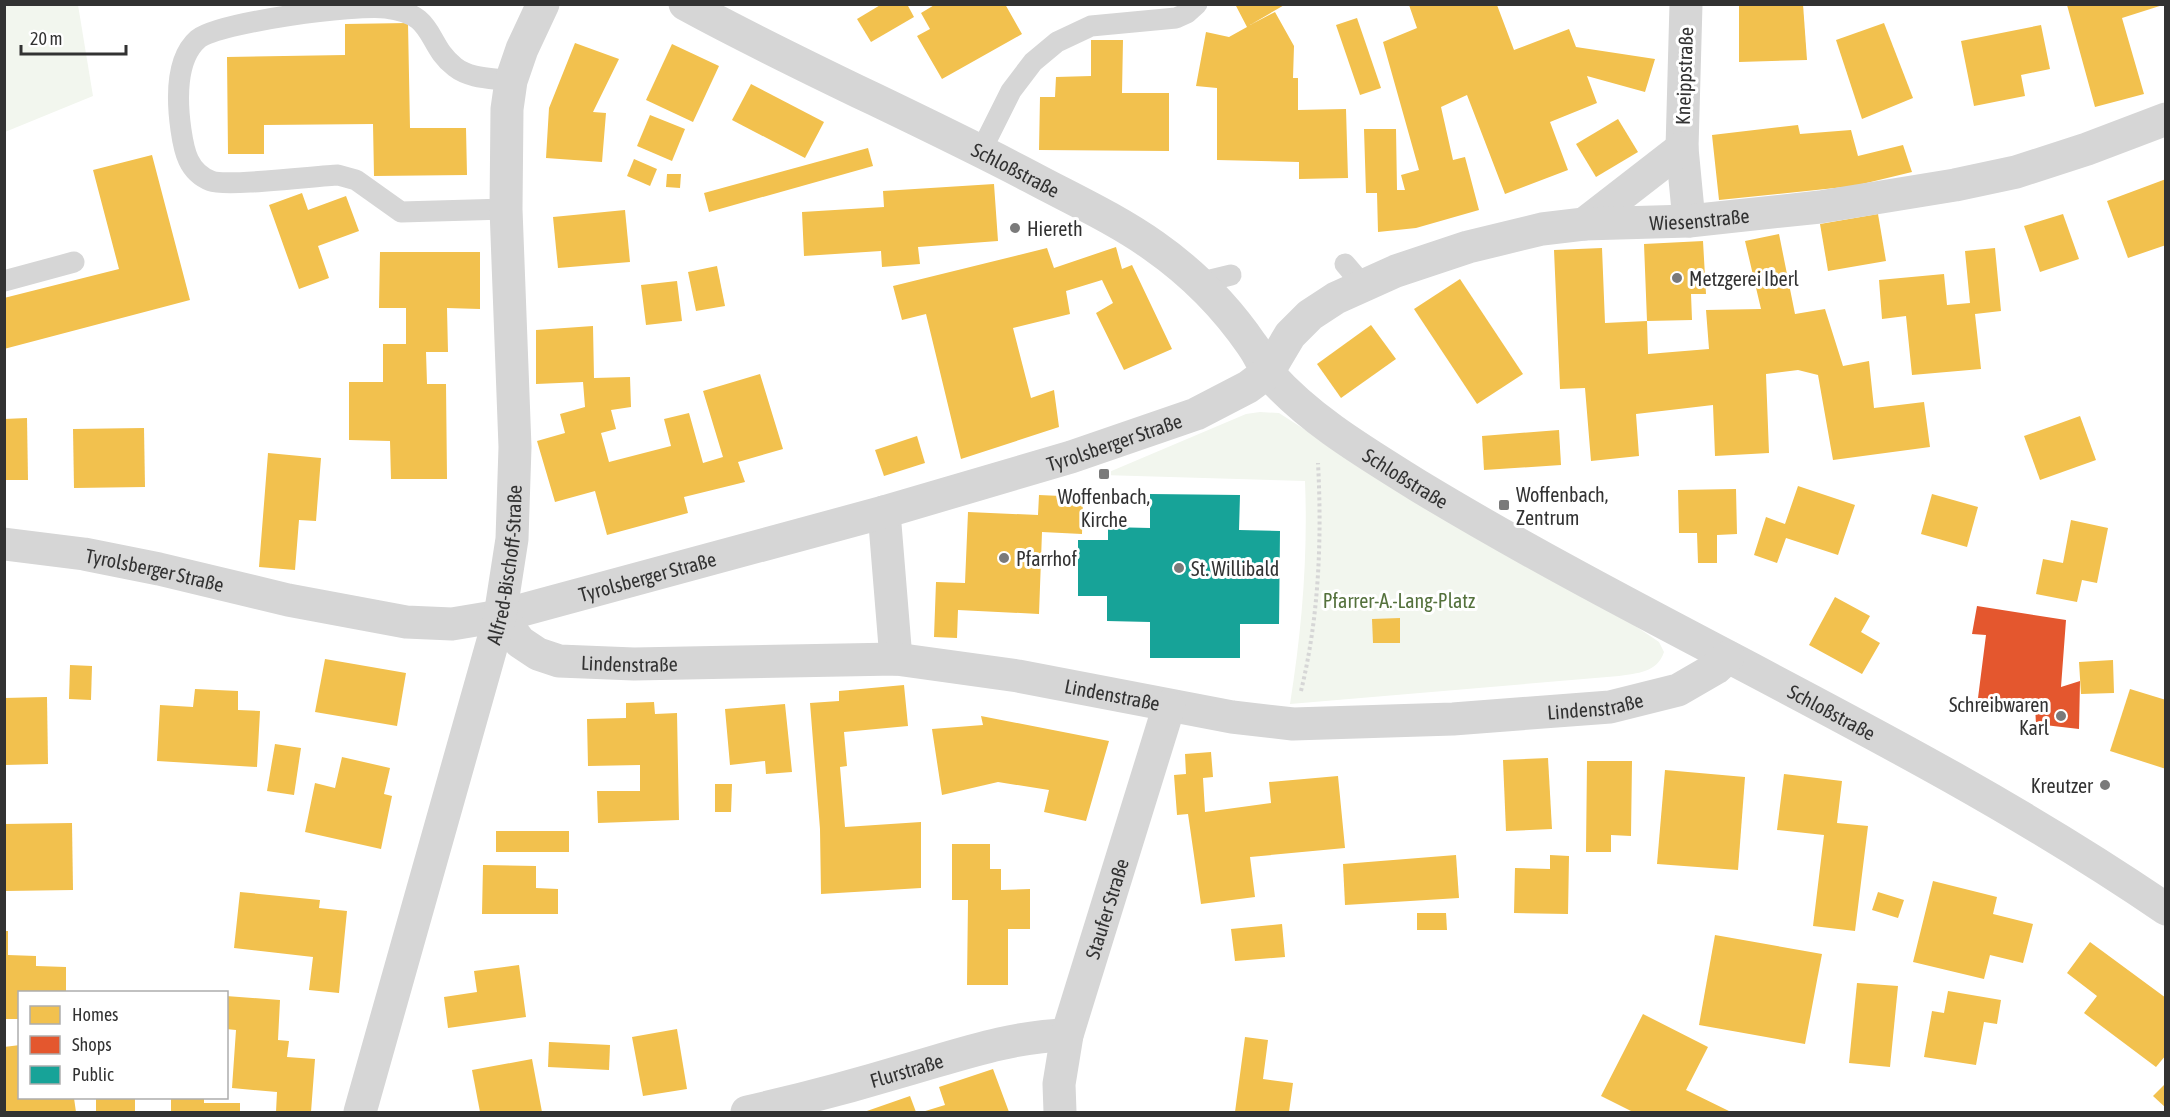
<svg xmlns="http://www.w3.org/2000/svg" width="2170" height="1117" font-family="'Asap Condensed',sans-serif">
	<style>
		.green { fill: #f2f6ee }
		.homes { fill: #f2c14e }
		.shops { fill: #e4572e }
		.public { fill: #17a398 }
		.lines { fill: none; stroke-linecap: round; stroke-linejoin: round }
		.path { stroke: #d6d6d6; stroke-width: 4; stroke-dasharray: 3 3; stroke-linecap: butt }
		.service { stroke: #d6d6d6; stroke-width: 21 }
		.minor { stroke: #d6d6d6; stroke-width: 33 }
		.poi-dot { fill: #7a7a7a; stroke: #fff; stroke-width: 2 }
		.labels { text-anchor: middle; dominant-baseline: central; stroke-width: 6; stroke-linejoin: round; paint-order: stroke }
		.street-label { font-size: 20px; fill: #323232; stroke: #fff }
		.poi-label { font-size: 20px; fill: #323232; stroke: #fff; text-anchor: start }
		.park-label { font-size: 20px; fill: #54713c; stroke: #fff }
	</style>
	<rect width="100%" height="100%" fill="#fff"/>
	<g class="green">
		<path d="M5,4l73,1 15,91 -88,36z"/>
		<path d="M1260,412l19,1 56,36 290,170 34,23 5,10c-7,21 -27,21 -45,24l-329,28c12,-75 18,-147 15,-223l-203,-6 144,-61z"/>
	</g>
	<g class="homes">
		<path d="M882,4h25l7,13 -43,25 -14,-23z"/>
		<path d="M936,4h69l17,30 -80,45 -25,-43 13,-7 -9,-16z"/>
		<path d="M1235,4h51l-36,21 25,-13 19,34 -1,32h5v32l48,-1 2,69 -49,1v-17l-82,-2v-72l-21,-2 10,-54 23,5 18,-10z"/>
		<path d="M1739,4h64l4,56 -68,2z"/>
		<path d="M2070,4h96l-44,14 22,76 -49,13 -28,-102z"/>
		<path d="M1409,5h88l17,45 55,-21 7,18 79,12 -10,33 -58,-16 10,27 -47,19 18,48 -63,24 -38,-99 -26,12 12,53 12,-3 14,53 -63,18 -38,4 -1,-39h-11l-2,-64h32l1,61h8l-4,-15 18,-5 -36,-128 34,-14z"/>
		<path d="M1357,18l24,70 -21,7 -24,-70z"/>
		<path d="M408,23l2,105h56l1,47 -93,1 -1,-52 -109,1v29h-36l-1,-97 118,-2v-31z"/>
		<path d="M1884,23l29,75 -51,21 -26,-79z"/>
		<path d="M2041,25l9,44 -29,6 4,21 -51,10 -13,-65z"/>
		<path d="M1091,40h32l-1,53h47v58l-130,-1 1,-53h15l1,-20 35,-1z"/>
		<path d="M575,43l44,16 -26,53 13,1 -4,49 -56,-4 3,-50z"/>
		<path d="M672,44l47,22 -26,56 -47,-22z"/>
		<path d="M751,84l73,38 -19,36 -73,-38z"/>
		<path d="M650,115l35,14 -13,32 -35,-15z"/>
		<path d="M1618,119l20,33 -42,25 -20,-33z"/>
		<path d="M1798,125l2,9 51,-4 7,26 45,-11 9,27 -58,14 -135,14 -7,-65z"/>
		<path d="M868,148l5,18 -164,46 -5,-19z"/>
		<path d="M152,155l38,145 -186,49v-51l115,-29 -26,-99z"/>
		<path d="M634,159l23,10 -7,17 -23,-10z"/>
		<path d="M667,174h14l-1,14 -14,-1z"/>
		<path d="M2166,179v66l-38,13 -21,-57z"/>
		<path d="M994,184l4,57 -80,6 2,17 -38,3 -1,-16 -77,5 -2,-44 82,-5 -1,-16z"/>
		<path d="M302,193l6,17 38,-14 13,35 -41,15 11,32 -30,11 -30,-84z"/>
		<path d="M625,210l5,52 -72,6 -5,-51z"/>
		<path d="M1878,214l8,47 -58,10 -8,-47z"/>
		<path d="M2063,214l16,45 -39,13 -16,-46z"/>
		<path d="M1779,234l16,80 30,-5 18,57 26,-5 5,47 50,-6 6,45 -97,13 -15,-85 -20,-5 -32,4 3,79 -54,3 -2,-51 -77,9 3,42 -48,5 -6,-73 -25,1 -6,-139 48,-2 3,75 42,-2 1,33 61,-5 -3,-39 55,-1 -16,-68z"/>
		<path d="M1703,241l3,53h-15l1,26 -45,1 -3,-77z"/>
		<path d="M1116,247l6,22 10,-4 40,84 -48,21 -28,-57 17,-10 -11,-23 -36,11 4,23 -57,14 18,70 23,-8 5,37 -98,32 -35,-145 -24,6 -9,-34 154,-38 7,20z"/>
		<path d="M1995,248l6,63 -26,3 6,55 -69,6 -6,-59 -24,3 -3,-39 65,-6 3,31 23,-2 -5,-52z"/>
		<path d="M380,252h100v57l-33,-1 1,44h-22l1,32h19l1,95h-56l-1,-38 -41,-1v-58h34v-38h23v-36h-27z"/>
		<path d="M717,266l8,40 -29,5 -8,-39z"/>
		<path d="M1460,279l63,95 -46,30 -63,-95z"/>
		<path d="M677,281l5,40 -36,4 -5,-40z"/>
		<path d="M1371,325l25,34 -55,39 -24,-34z"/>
		<path d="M593,326l1,52 36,-1 1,30 -20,3 5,19 -15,4 8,29 62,-16 -7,-27 25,-6 14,50 20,-6 -20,-66 57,-17 23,75 -45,13 7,20 -61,15 4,16 -81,22 -12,-44 -40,11 -18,-61 28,-8 -5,-19 25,-7 -2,-25 -47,2v-54z"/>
		<path d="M2080,416l16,44 -56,20 -16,-44z"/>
		<path d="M27,418l1,62h-24v-61z"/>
		<path d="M144,428l1,59 -71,1 -1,-59z"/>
		<path d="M1559,430l2,35 -77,5 -2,-34z"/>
		<path d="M917,436l8,27 -41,13 -9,-26z"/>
		<path d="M268,453l53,5 -5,63 -17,-1 -4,50 -36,-3z"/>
		<path d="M1798,486l57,19 -17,50 -52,-17 -9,25 -23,-8 12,-38 19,7z"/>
		<path d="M1736,489l1,45 -20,1v28h-19l-1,-30h-18l-1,-43z"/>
		<path d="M1932,494l46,13 -11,40 -46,-13z"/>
		<path d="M1039,495l44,2 -1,37 -40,-2 -3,82 -81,-4 -1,28 -23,-1 2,-55 29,1 3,-71 70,3z"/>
		<path d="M2071,520l37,8 -11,55 -15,-3 -5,22 -41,-8 7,-35 20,4z"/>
		<path d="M1835,597l35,19 -9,16 19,11 -18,31 -53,-29z"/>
		<path d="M1400,618v25h-27l-1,-24z"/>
		<path d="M325,659l81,14 -9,53 -82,-14z"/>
		<path d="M2113,660l1,33 -33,1 -2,-32z"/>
		<path d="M70,665l22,1 -1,34 -22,-1z"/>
		<path d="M904,685l4,41 -64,6 3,34 -7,1 5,60 76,-5v66l-100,6 -1,-65 -10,-126 29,-2v-10z"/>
		<path d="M195,689l43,2v19l22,1 -3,56 -100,-6 3,-56 33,2z"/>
		<path d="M2130,689l36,11v69l-56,-18z"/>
		<path d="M47,697l1,67 -44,1v-67z"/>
		<path d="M654,702l1,12 22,-1 2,107 -81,3 -1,-32h43v-26l-52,1 -1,-47 39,-1v-15z"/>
		<path d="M785,704l7,68 -26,2 -1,-13 -35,4 -5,-56z"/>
		<path d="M981,716l128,25 -23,80 -42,-9 5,-22 -51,-8 -56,13 -10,-66 51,-4z"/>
		<path d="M275,744l26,4 -7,47 -27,-4z"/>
		<path d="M1211,752l2,25 -10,1 2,34 66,-9 -2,-21 69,-6 7,72 -95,9 5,40 -54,7 -13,-90 -11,1 -3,-40 12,-1 -1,-20z"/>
		<path d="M342,757l48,11 -6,26 8,2 -11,53 -76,-17 10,-49 20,5z"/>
		<path d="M1548,758l4,71 -46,2 -3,-71z"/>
		<path d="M1587,761h45l-1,75 -20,-1v17h-25z"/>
		<path d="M1665,770l80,7 -7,93 -81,-6z"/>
		<path d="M1784,774l58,7 -5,42 31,3 -13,105 -42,-5 11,-91 -47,-5z"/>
		<path d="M715,784h17l-1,28h-16z"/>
		<path d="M72,823l1,67 -68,1 -1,-67z"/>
		<rect x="496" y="831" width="73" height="21"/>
		<path d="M952,844h38v25h11v21l29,-1v40h-22v56h-41l1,-85h-16z"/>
		<path d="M1456,855l3,43 -114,7 -2,-41z"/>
		<path d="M1550,855l19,1 -1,58 -54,-1 1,-45 35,1z"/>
		<path d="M483,865l53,1v22l22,1v25h-76z"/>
		<path d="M1933,881l64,16 -4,17 40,10 -10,39 -33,-8 -6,24 -71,-17z"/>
		<path d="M240,892l80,8 -1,8 28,3 -8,82 -30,-3 4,-33 -79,-9z"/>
		<path d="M1878,892l26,8 -6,18 -26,-8z"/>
		<path d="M1417,913h29l1,17h-30z"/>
		<path d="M1282,924l3,33 -50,4 -4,-32z"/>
		<path d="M4,931h4v24l28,1v10l30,1v25h-46v27h-16z"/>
		<path d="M1715,935l107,19 -17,90 -106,-19z"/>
		<path d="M2090,942l76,56v57l-10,12 -72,-54 13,-17 -30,-23z"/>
		<path d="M519,965l7,52 -78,11 -4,-31 33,-5 -3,-21z"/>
		<path d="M1857,983l41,3 -8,81 -41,-4z"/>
		<path d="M1948,991l53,9 -4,24 -13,-2 -8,43 -52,-8 8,-46 12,2z"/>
		<path d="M226,996l54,4 -2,40 11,1 -2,16 28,2 -4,53h-35l1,-20 -45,-4 4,-58 -10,-1z"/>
		<path d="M1643,1014l65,33 -22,43 45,22h-98l-32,-16z"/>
		<path d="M677,1029l10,60 -44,7 -11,-59z"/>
		<path d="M1245,1037l23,3 -5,39 30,4 -4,29h-54z"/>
		<path d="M549,1042l61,3 -1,25 -61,-3z"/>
		<path d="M20,1045v53h54l2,14h-72v-65z"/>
		<path d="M532,1059l10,53h-62l-8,-42z"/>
		<path d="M993,1069l16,43h-87l23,-7 -6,-18z"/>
		<path d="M2166,1083v25l-13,-12z"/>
		<path d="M910,1096l6,16h-52z"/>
		<rect x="96" y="1098" width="39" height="14"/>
		<path d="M171,1098h33v5h36v9h-69z"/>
	</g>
	<path class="shops" d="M1977,606l89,14 -5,67 19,-6 -1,48 -43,-5 -1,-18 -57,-8 8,-63 -14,-1z"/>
	<path class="public" d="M1150,494l90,1 -1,35 41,1 -1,93h-39v34h-90v-36l-43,-1v-25h-29v-56h30v-13l42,1z"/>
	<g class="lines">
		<path class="path" d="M1301,691c18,-74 21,-152 17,-228"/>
		<g class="service">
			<path d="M981,151l30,-60 22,-29 24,-20 34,-16 85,-8 11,-5 10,-9"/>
			<path d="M506,209l-105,3 -45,-32 -18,-5c-22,1 -112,12 -127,6 -23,-9 -27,-30 -30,-51 -4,-28 -6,-71 17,-91 22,-17 158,-35 188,-31 51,6 39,36 69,59 15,12 38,11 56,14"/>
			<path d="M1345,264l18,21"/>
			<path d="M4,281l70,-19"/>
			<path d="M1198,283l33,-8"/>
		</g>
		<g class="minor">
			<path id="s1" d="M685,4c113,62 232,113 346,173 41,22 85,42 123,69 37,26 72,61 98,99 7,9 11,21 18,30 41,46 96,78 147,110 246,149 511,261 749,424"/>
			<path d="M1686,4l-4,144 7,73"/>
			<path d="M1584,224l98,-76"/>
			<path d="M884,512l12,147"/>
			<path id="s2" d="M4,544l80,10 75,15 129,31 118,22 46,2 48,-8 384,-104 187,-55 125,-43 52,-27 20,-15 22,-37 20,-20 26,-17 60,-27 72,-24 74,-18 42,-5 105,-3 131,-14 135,-22 61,-13 71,-23 79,-30"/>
			<path id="s3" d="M500,616l20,26 18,12 21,7 75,3 262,-5 122,17 214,41 61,7 160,-5 157,-12 68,-17 38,-22 12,-11"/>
			<path id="s4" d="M360,1112l140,-496 12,-77 3,-92 -9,-238 1,-100 4,-28 11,-32 21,-45"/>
			<path id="s5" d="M747,1112c53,-12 106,-26 159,-42 53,-15 106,-34 161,-35"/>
			<path id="s6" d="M1060,1112l-1,-28 8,-49 102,-329"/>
		</g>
	</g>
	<g class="poi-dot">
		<circle cx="1015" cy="228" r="6"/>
		<circle cx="1677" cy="278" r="6"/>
		<rect x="1098" y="468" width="12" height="12" rx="3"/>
		<rect x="1498" y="499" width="12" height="12" rx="3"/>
		<circle cx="1004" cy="558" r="6"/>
		<circle cx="1179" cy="568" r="6"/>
		<circle cx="2061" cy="716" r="6"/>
		<circle cx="2105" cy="785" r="6"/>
	</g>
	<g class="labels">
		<g class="street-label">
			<text transform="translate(1684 76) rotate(-88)">Kneippstraße</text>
			<text stroke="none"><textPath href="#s1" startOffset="370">Schloßstraße</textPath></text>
			<text stroke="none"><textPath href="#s2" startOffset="1791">Wiesenstraße</textPath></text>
			<text stroke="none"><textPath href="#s2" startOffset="1143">Tyrolsberger Straße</textPath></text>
			<text stroke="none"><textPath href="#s1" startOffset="874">Schloßstraße</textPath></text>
			<text stroke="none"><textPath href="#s4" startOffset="567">Alfred-Bischoff-Straße</textPath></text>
			<text stroke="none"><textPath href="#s2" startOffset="153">Tyrolsberger Straße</textPath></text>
			<text stroke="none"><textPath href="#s2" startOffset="657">Tyrolsberger Straße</textPath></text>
			<text stroke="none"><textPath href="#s3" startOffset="147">Lindenstraße</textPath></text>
			<text stroke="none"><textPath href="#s3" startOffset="633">Lindenstraße</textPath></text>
			<text stroke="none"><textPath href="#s3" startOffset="1119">Lindenstraße</textPath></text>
			<text stroke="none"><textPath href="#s1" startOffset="1360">Schloßstraße</textPath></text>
			<text stroke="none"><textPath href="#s6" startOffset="210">Staufer Straße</textPath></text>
			<text stroke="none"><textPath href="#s5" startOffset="165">Flurstraße</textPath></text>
		</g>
		<g class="poi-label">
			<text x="1027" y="228">Hiereth</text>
			<text x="1689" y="278">Metzgerei Iberl</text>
			<text x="1516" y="494">Woffenbach,<tspan x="1516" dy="23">Zentrum</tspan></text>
			<text x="1104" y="496" text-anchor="middle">Woffenbach,<tspan x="1104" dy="23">Kirche</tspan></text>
			<text x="1016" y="558">Pfarrhof</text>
			<text x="1191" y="568">St. Willibald</text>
			<text x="2049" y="704" text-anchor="end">Schreibwaren<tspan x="2049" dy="23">Karl</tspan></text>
			<text x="2093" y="785" text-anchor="end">Kreutzer</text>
		</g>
		<g class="park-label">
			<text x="1399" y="600">Pfarrer-A.-Lang-Platz</text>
		</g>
	</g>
	<rect width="2170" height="1117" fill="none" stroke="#323232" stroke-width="12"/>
	<rect x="18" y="991" width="210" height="108" fill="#ffffff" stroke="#adadad" stroke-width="1.5"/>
	<rect x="30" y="1006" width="30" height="18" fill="#f2c14e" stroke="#adadad" stroke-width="1.5"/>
	<text x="72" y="1021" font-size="18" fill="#323232">Homes</text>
	<rect x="30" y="1036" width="30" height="18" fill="#e4572e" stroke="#adadad" stroke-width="1.5"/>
	<text x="72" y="1051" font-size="18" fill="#323232">Shops</text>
	<rect x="30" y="1066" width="30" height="18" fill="#17a398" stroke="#adadad" stroke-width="1.5"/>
	<text x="72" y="1081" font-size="18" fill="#323232">Public</text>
	<path d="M21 45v9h105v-9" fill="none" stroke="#323232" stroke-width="3"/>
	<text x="30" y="45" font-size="18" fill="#323232" stroke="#ffffff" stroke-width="4.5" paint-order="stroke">20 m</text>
</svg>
